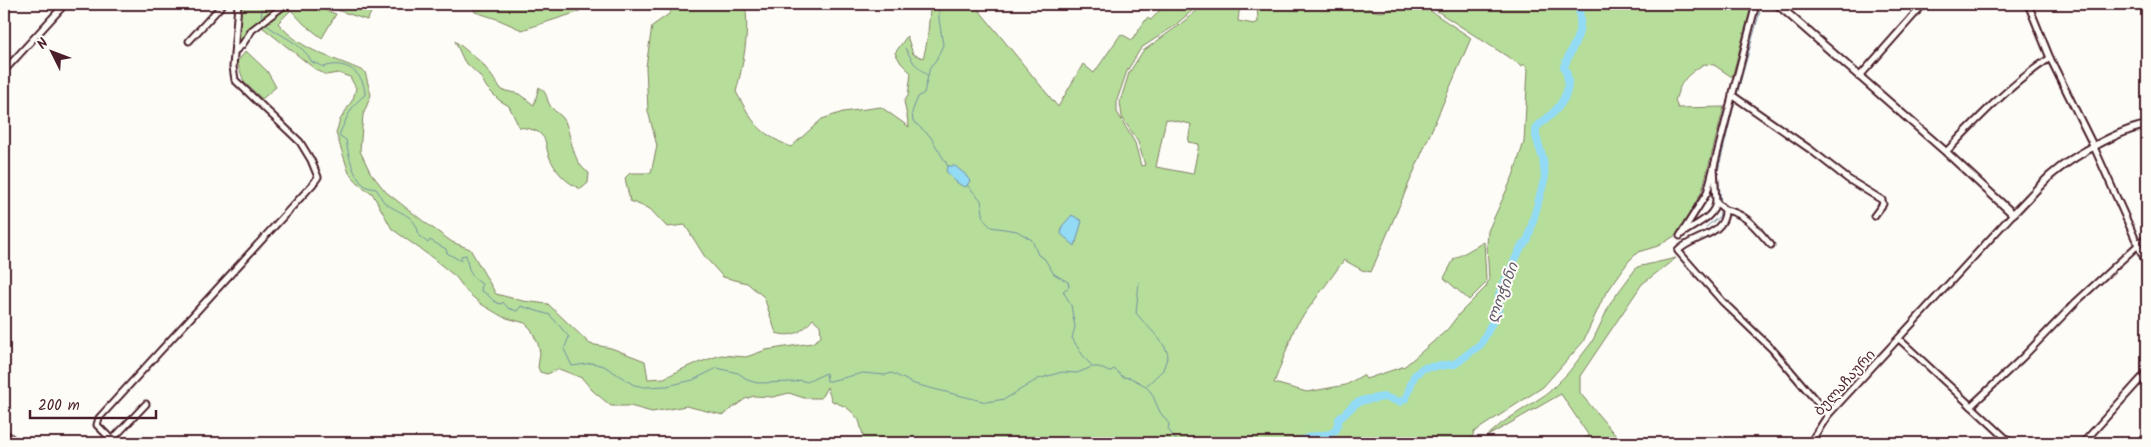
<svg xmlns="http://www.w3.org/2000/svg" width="2151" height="447" font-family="Kalam,'Noto Sans Georgian',sans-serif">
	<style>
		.green { fill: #b6de9a; stroke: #807e62; fill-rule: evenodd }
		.water { fill: #93daf5; stroke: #768fa4 }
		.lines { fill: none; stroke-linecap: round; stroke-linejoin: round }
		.stream { stroke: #768fa4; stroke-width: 1 }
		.river { stroke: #93daf5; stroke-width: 8 }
		.minor-casing { stroke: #4a1f2b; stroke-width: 9 }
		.tertiary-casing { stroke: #4a1f2b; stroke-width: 10 }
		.minor { stroke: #fdfcf7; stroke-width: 5 }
		.tertiary { stroke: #fdfcf7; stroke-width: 6 }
		.rail-casing { stroke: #4a1f2b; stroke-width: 3 }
		.rail { stroke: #fdfcf7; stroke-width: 1; stroke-dasharray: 4; stroke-linecap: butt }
		.labels { text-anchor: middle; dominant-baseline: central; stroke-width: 4; stroke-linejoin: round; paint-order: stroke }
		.street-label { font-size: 14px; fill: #4a1f2b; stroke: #fdfcf7 }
		.water-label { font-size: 15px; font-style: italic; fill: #605768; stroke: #fdfcf7 }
	</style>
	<rect width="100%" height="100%" fill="#fdfcf7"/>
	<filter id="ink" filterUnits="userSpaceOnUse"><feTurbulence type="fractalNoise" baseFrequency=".02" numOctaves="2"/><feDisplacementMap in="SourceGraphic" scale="10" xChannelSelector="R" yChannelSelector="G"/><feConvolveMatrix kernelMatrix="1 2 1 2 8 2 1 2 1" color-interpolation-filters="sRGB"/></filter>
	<g filter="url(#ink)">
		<g class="green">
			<path d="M241,4h44c-19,15 -32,16 -44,39l-3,1z"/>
			<path d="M291,4h17l28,10 -14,24 -18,-14 -13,-14 -13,13c26,30 53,33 87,49l6,23 -8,20 -3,36 10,21 16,20 37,29 29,21 18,7 26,45 27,7 25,3 42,40 21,4 34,13 3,18 16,-1 25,-12 32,-11 25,2 20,-7 46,-7 9,-6 -1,-12 -7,-6c-11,13 -20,19 -37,14l-12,-36 -17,-14 -24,-6 -18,-20 -20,-32 -18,2 -17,-18 -20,-8 -5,-23 5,-5h21l6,-27 -9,-35 -2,-44 6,-41 17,-12 5,-10h71c5,28 -2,61 -9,88 18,32 21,40 55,55l31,-28 21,-7 38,-5 28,20 -5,-26 4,-5 3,-23 -10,-10 -6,-10 12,-17 6,18 10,4c6,-18 5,-36 8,-54h43l84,103 25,-43 11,9 27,-39 11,6 15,-22 4,2 14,-16h21l7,6 -20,17 -32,21 -14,23 -10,29v12l18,31 6,23 4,-1 -7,-23 -16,-25 -2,-15 9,-29 14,-22 35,-25 27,-22h35l-2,17 16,3 4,-2 -1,-18h106l8,6 10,2 8,-2 9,-6h22l51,34 -100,234 -9,-2 -18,-10 -49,67 -21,56 33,9 39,-7 17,-10 3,4 39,-13 42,-36 13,-17 26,-26 3,-8 -2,-34 1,-14 25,-55 11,-34 4,-73 -4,-5 -2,2 -96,-62h326l-20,73 -18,-12 -10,-1c-18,12 -23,16 -29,37l3,7 46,-1 -22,84 -24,43 -20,12 -20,6 -10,10 -25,36 -20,44 -40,45 -69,45 -4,11h-611l4,-8 -4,-15 -7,-8 -6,-5 -14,-6 -5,-14 -6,11h-17l-15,-5 -16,4 -19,-1 -9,3 -22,16 -37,-9 -34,6 -22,-6h-19l-19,-16 -10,-12 -23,-9 -12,5 -7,-2 -2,-5 2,-14 -2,-9 -7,-15 -6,-6 -22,-6 -22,-13 -14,-12 -11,-15 -26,-21 -38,-27 -20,-36 -8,-4 -15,-16 -13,-40 4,-13 13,-21 3,-11 -6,-11 -12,-4 -12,2 -11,-6 -53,-42 -1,-4 14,-7zM1166,119l25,5 -3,18 11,2 -6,30 -37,-7z"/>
			<path d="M319,4h57l-9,16z"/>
			<path d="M471,4h115l-8,8 -56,18 -25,-11 -22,-7z"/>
			<path d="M455,41l27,22 20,27 17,4 15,11 5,-18c10,7 6,11 12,20 4,5 11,8 14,14 7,17 7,42 24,52l-1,10 -7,6c-15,-6 -26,-18 -32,-33 -4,-10 -1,-17 -11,-24 -5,-3 -13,-4 -19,-5l-10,-21 -10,-6 -12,-12 -7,-12 -16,-15z"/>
			<path d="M246,51l21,20 9,16 -14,12 -18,-17 -7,-20z"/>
			<path d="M1484,242l2,37 -1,5 -16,16 -25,-22 10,-19z"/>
			<path d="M1676,258l-34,26 -62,92v17l42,50h-45l12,-7 -28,-42 -75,43 16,-14 46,-30 20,-20 24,-31 19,-40 26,-35z"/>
		</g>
		<g class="water">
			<path d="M948,166h7l10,8 5,7 -4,6c-9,-2 -15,-10 -20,-16z"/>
			<path d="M1072,215l10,6 -7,25 -14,-12 1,-8z"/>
		</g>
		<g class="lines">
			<g class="stream">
				<path d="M261,4l1,16"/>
				<path d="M939,4v15l4,26 -7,15 -6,7 -6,26 -6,4 -6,15 1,9 17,15 18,30"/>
				<path d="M264,23c15,13 39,20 48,39l12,5c21,-8 41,6 41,28 -15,11 -18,23 -26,40l7,5c2,13 7,37 18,45 3,3 8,3 12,4 3,3 5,10 8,13 14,12 32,11 35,34l9,7 2,-3 16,9 1,4 14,8v-5l5,-1c2,13 4,22 16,29l-1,7c9,3 10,11 20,13l2,-2 5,6 9,3 4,-5 29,9 19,22 -5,12 8,17 20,-3 12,3 30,19 11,2 22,-1 26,-6 24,-12 21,5 12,8 8,2 36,-1 6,-2 7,2 19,-9 1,8h3l33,-8 22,2 7,-2 22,11 72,18 19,-3 33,-20 24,-7 15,1 15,-6h7l10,5 5,-3 9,8 8,1 13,7 7,7 9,20 9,12 -1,5 10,14"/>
				<path d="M905,48l9,15 14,13"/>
				<path d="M1737,94l25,-90"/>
				<path d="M967,185l14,15 3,20 7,7 26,4 15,9 6,15 6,3 10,16 14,8 1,5 -6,4 8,14 4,22 -3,11c6,10 11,19 19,27"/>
				<path d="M1721,204l-3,-33 17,-70"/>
				<path d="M1706,227l13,-10 2,-9"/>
				<path d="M1139,282l-3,31c10,13 29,28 32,42l-5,15 -17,16"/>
			</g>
			<path class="river" d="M1297,443l12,-6 21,-3 6,-4 3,-11 16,-15 9,-4 20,-3 16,5 6,-4 8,-22 9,-8 32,-4 26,-20 17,-33 1,-17 22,-47 7,-8 17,-62 -2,-18 -7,-23v-9c20,-14 41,-35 28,-60 10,-26 21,-33 14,-63"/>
			<defs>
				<g id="minor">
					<path d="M2028,4l22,54 44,89 53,118"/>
					<path d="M189,41l34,-37"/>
					<path d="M235,51l7,-6 10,-15 34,-26"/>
					<path d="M4,71l61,-67"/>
					<path d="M1859,77l61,-69 6,-4"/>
					<path d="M1732,95l79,55 37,29 34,21 1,4 -9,12"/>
					<path d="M1946,152c33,-35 65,-68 104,-94"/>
					<path d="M1714,167l2,35 9,8c1,26 -34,26 -47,41l45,51 49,47 56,66"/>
					<path d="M1725,210c23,4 31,19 46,35"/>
					<path d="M1683,233c12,-9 31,-15 33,-31"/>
					<path d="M1680,236l27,-43 49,-189"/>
					<path d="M2137,242l10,-2"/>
					<path d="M1899,339l112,104"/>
					<path d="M1971,406l51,-48 54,-56 62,-57"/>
					<path d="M112,440l-15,-15 2,-7 214,-234 5,-7 -7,-17 -11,-18 -65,-62 -2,-13 5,-63"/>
					<path d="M109,443l37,-39"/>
					<path d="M1810,443l18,-28 185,-201"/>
					<path d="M2083,443l64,-71"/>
				</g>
				<path id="tertiary" d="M1777,4l169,148 67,62c13,-13 25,-27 38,-39 22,-19 68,-45 96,-50"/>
			</defs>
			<use href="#minor" class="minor-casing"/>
			<use href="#tertiary" class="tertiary-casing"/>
			<use href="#minor" class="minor"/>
			<use href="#tertiary" class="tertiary"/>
			<defs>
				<path id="rail" d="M4,429l18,14"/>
			</defs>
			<use href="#rail" class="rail-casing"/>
			<use href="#rail" class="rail"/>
		</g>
	</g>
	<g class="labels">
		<g class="street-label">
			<text transform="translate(1845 383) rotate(-48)">ბულაჩაური</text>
		</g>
		<g class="water-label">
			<text transform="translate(1503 293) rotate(-69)">ლოჭინი</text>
		</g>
	</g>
	<rect width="2151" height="447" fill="none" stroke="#fdfcf7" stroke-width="20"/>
	<rect x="10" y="10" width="2131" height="427" fill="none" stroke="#4a1f2b" stroke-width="2" filter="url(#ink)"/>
	<g transform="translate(52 52) rotate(312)" stroke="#fdfcf7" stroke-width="4" paint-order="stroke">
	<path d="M0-4L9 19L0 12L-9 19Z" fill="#4a1f2b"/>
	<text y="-8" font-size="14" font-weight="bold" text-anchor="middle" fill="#4a1f2b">N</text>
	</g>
	<path d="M30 410v8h126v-8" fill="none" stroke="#4a1f2b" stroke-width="2.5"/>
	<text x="38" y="410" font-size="15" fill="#4a1f2b" stroke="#fdfcf7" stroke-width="4" paint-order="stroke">200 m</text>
</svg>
